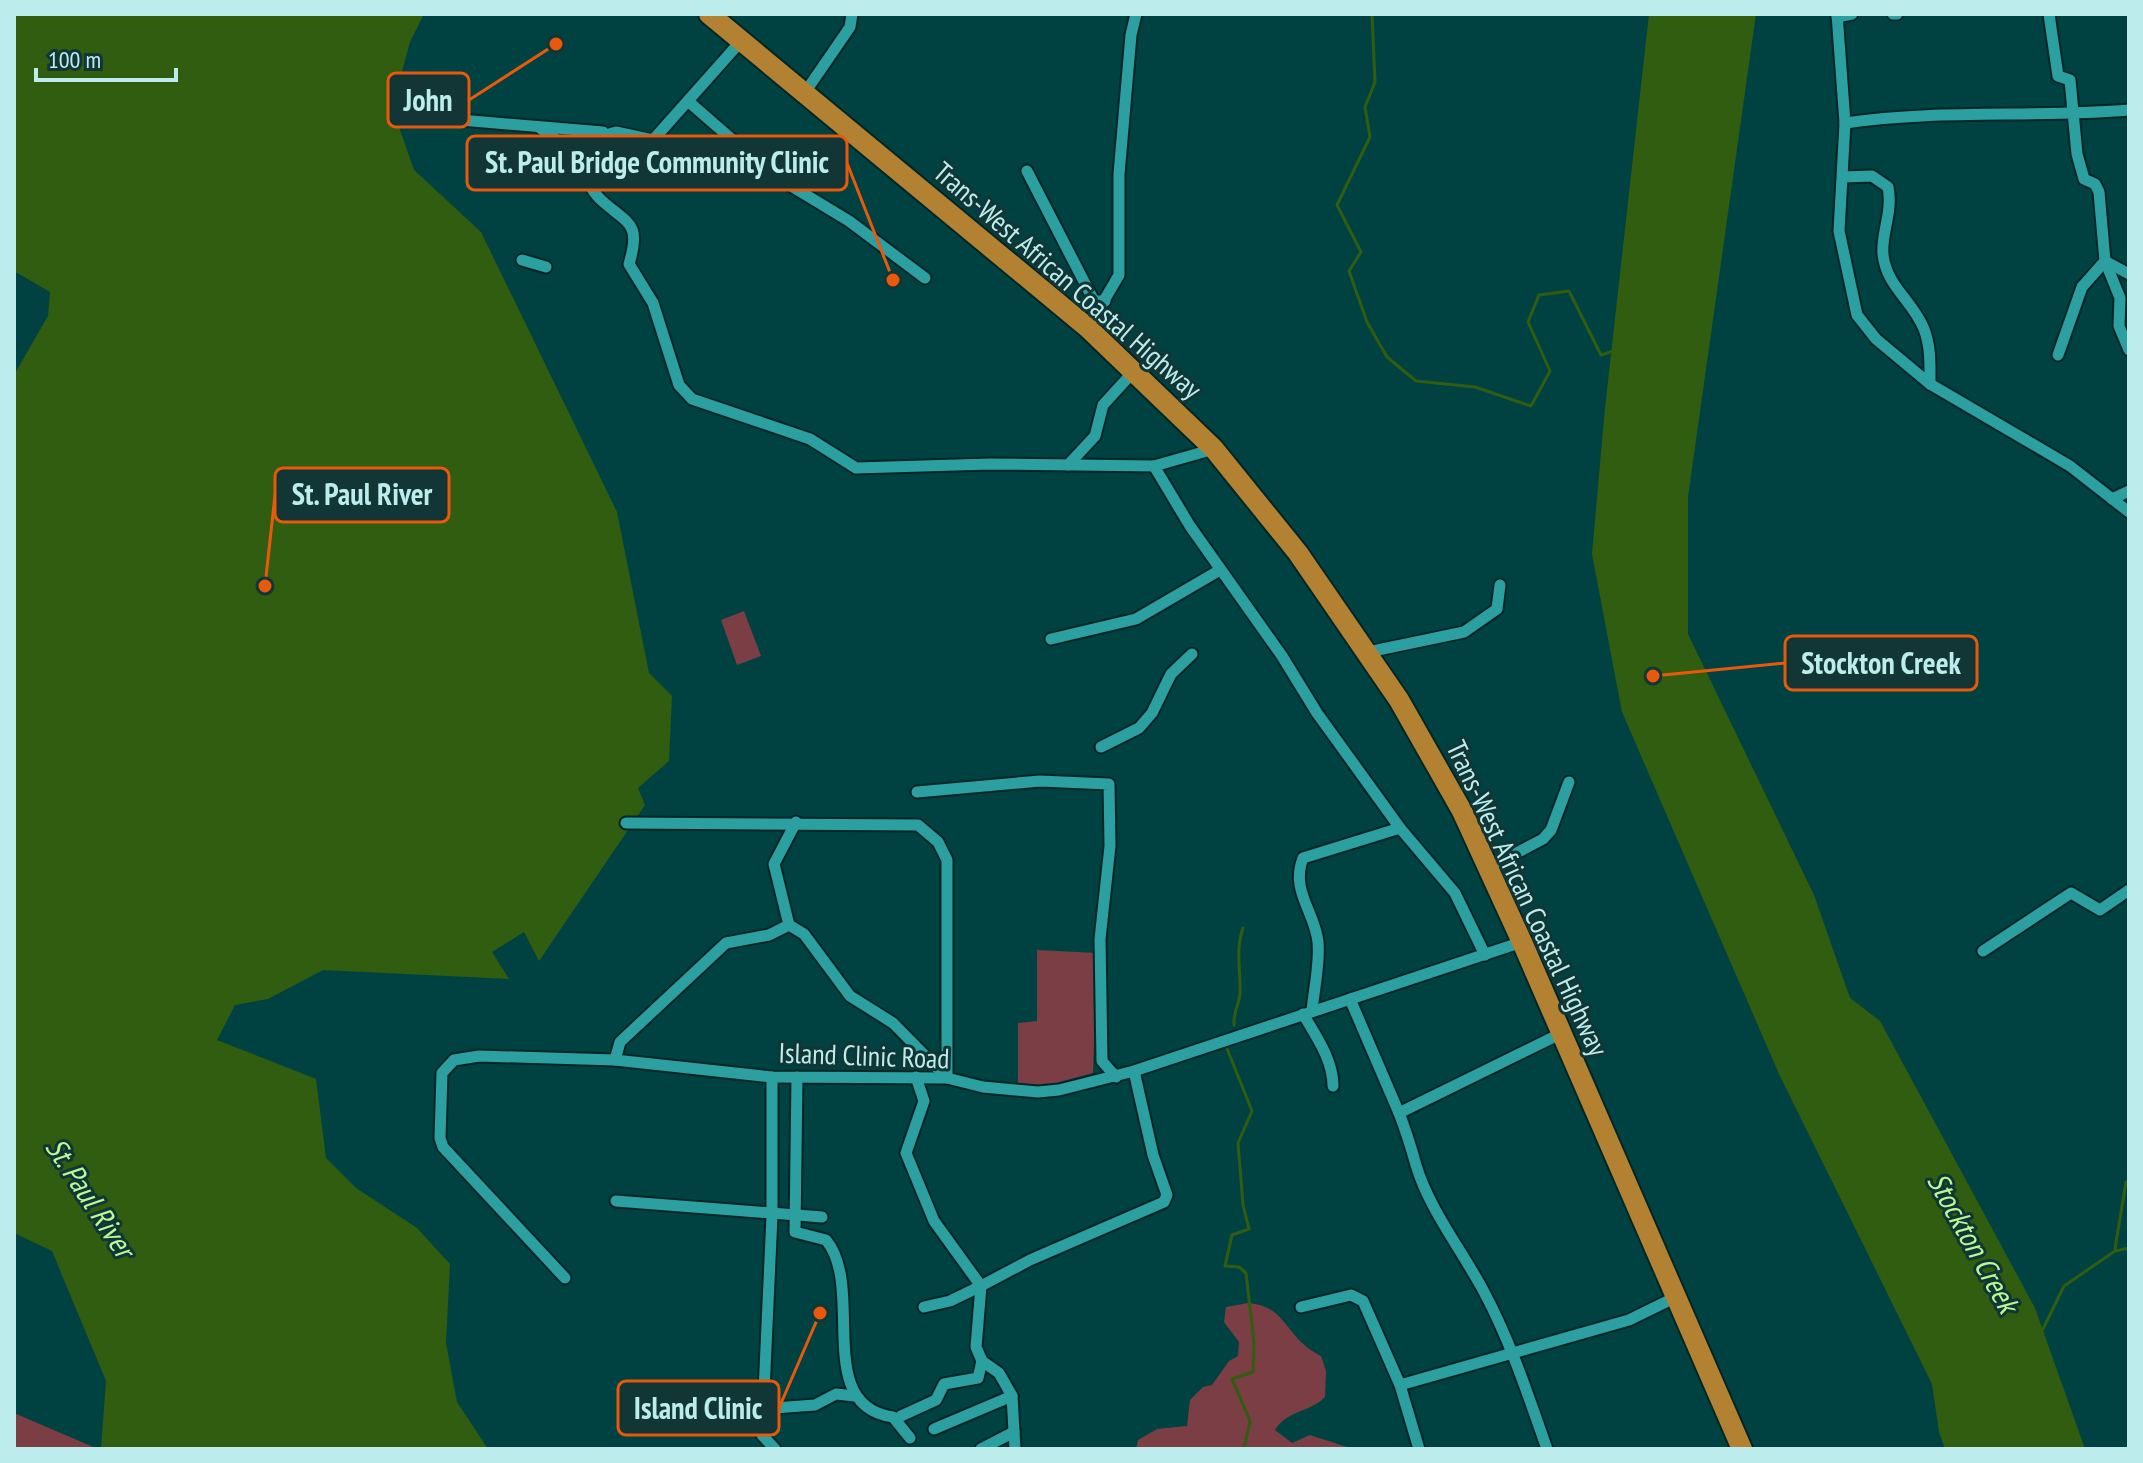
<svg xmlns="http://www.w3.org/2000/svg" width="2143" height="1463" font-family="'PT Sans Narrow',sans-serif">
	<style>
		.green { fill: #7b3e44 }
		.water { fill: #305d0f }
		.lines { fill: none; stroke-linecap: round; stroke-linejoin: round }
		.stream { stroke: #305d0f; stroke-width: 3 }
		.street-casing { stroke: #022626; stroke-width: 15 }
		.highway-casing { stroke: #022626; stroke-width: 24 }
		.street { stroke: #2c9fa0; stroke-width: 11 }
		.highway { stroke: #b38132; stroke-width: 20 }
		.labels { text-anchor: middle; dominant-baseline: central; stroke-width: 6; stroke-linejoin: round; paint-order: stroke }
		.street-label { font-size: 28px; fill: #bcedec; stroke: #123535 }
		.water-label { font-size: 30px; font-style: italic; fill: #b9fa96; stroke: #123535 }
		.leader { fill: none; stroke: #e8590c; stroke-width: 3 }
		.callout-dot { fill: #e8590c; stroke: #123535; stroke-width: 3 }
		.callout { fill: #123535; stroke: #e8590c; stroke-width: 3 }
		.callout-label { font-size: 30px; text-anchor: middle; font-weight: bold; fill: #bcedec }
	</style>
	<rect width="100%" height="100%" fill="#004242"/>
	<g class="green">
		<path d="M744,611l17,45 -24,9 -16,-45z"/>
		<path d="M1037,950l60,3 -4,120 -55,15 -20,-1v-64l19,-2z"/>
		<path d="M1248,1303c40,3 36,35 73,53l5,15 -1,26c-16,16 -38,13 -50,33l17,13 18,-8 43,14h-217l2,-9 19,-11 30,-3 3,-26 13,-13 9,-2 17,-24 9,-5 1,-14 -15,-20 2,-15z"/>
		<path d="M14,1413l84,36h-84z"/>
	</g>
	<g class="water">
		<path d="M14,14h410l-14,28 -13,48 3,40 14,40 67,62 136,280 32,161 23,23 -3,65 -31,27 7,17 -106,156 -15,-29 -32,20 17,27 -186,-9 -55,29 -33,6 -18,35 99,39 10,79 30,30 61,40 33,36 -4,79 11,59 31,47h-387l5,-68 -54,-130 -38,-18v-858l34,-59 2,-24 -36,-21z"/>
		<path d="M1649,14h107l-68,483v137l126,261 36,103 30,23 155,287 50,141h-140l-6,-17 -7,-48 -153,-310 -157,-362 -30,-158 13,-146z"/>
	</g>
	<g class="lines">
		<g class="stream">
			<path d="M1372,14l3,68 -10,25 5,30 -33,68 24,47 -12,19 18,51 20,35 29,24 59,6 56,19 19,-35 -22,-49 11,-27 30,-4 32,64 12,-4"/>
			<path d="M1234,1025c-1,-13 5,-20 6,-31 1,-23 -5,-44 3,-66"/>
			<path d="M1226,1046l26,65 -14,32 5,62 6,24 -17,6 -7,31 14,1 7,6 8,69 -1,30 -21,7 18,42 -6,28"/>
			<path d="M2115,1249l11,-67"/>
			<path d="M2043,1329l21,-43 51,-35 14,-3"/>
		</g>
		<defs>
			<g id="street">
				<path d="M1837,14l8,109 -6,108 18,84 19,24 54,45 140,82 59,46"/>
				<path d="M1893,14h4"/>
				<path d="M2049,14l9,62 12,4 7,74 7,25 11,5 4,8 6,69 15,37 -1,28 10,24"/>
				<path d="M1837,17l15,-3"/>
				<path d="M741,41l-88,99 -37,-8 -35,10 -5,13c6,14 13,33 24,44 27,25 42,22 29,65l24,39 26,82 13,14 118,40 46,29 134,-4 164,2 60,-17"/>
				<path d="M806,91l44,-64 2,-13"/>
				<path d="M689,102l84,73 76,46 76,57"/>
				<path d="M449,119l154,13"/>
				<path d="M1845,123c94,-14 189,-5 284,-13"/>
				<path d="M540,128l27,19 10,15"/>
				<path d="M1027,171l67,130h11"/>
				<path d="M1843,177l29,-1 16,11c5,26 -7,46 -5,67 3,32 30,47 41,75 7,18 6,37 6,55"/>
				<path d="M522,260l24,7"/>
				<path d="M1088,328l31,-53v-101l12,-139 5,-21"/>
				<path d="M2058,355l24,-68 23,-26 24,13"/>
				<path d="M1068,465l27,-29 8,-31 31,-34"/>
				<path d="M1154,466l36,60 92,130 35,57 83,115 55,65 30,62"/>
				<path d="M2112,499l17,-8"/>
				<path d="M1051,639l85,-20 84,-49"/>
				<path d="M1368,652l96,-20 33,-23 3,-24"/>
				<path d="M1101,747l38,-19 13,-15 19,-39 21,-20"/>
				<path d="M917,792l123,-11 69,3 1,62 -10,93 2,122 14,16"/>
				<path d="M626,823l292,2 20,17 9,18v218l-54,-55 -43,-27 -46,-62 -15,-9"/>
				<path d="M1488,868l55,-29 8,-9 18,-48"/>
				<path d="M1983,951l88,-58 29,17 29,-20"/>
				<path d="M1350,999l49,114"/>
				<path d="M1312,1011c2,-22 8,-47 6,-69 -3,-30 -28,-52 -15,-84l97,-30"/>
				<path d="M1303,1014c13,22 30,46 30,72"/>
				<path d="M615,1060l5,-18 106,-99 43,-8 20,-10 -15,-61 22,-42"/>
				<path d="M772,1077v139l-10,219 13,14"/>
				<path d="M797,1077l-2,155 31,8c40,48 -14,166 67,177l17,21"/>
				<path d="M916,1077l8,24 -18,52 28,68 47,65 -31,15 -26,6"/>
				<path d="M616,1201l206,16"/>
				<path d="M565,1278l-122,-131 -3,-9 2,-65 12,-13 25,-4 136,4 157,17 175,1 36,9 55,5 21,-2 75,-19 388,-129"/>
				<path d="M1301,1307l50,-12 12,6 37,84 19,64"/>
				<path d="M1400,1385l229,-65 49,-24"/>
				<path d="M774,1408l41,-3 21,-11 19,2"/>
				<path d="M901,1416l35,-16 8,-16 34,-6 4,-17"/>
				<path d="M934,1429l78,-33"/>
				<path d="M981,1449l33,-17"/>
				<path d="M1015,1449l-3,-53 -13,-23 -17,-12 -6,-14 5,-61 49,-26 134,-58 3,-7 -14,-40 -19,-84"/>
				<path d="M1547,1449c-19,-54 -37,-109 -64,-159 -22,-41 -54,-81 -67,-125 -5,-18 -10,-34 -17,-52l163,-80"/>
			</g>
			<path id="highway" d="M709,14l379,314 126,121 84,104 101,147 63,111 60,131 220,507"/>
		</defs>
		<use href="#street" class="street-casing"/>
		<use href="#highway" class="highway-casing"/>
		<use href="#street" class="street"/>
		<use href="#highway" class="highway"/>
	</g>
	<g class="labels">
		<g class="street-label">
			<text transform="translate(1068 280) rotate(41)">Trans-West African Coastal Highway</text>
			<text transform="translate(1528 898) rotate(65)">Trans-West African Coastal Highway</text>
			<text transform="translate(864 1055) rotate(2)">Island Clinic Road</text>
		</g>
		<g class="water-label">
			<text transform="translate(91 1197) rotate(57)">St. Paul River</text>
			<text transform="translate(1974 1242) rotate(61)">Stockton Creek</text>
		</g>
	</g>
	<path class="leader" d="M556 44L469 100M893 280L847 163M265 586L275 495M1653 676L1785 663M820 1313L779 1408"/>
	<g class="callout-dot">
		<circle cx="556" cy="44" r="8"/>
		<circle cx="893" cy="280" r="8"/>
		<circle cx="265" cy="586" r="8"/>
		<circle cx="1653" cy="676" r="8"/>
		<circle cx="820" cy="1313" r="8"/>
	</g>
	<g class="callout">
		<rect x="388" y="73" width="81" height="54" rx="8"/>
		<rect x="467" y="136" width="380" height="54" rx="8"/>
		<rect x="275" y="468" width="174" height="54" rx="8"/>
		<rect x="1785" y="636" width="192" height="54" rx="8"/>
		<rect x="618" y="1381" width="161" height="54" rx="8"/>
	</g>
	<g class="callout-label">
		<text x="428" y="111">John</text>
		<text x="657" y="173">St. Paul Bridge Community Clinic</text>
		<text x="362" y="505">St. Paul River</text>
		<text x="1881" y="674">Stockton Creek</text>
		<text x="698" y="1419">Island Clinic</text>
	</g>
	<rect width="2143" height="1463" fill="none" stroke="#bcedec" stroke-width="32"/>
	<path d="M36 68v12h140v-12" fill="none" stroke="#bcedec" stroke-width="4"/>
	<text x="48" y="68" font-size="24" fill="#bcedec" stroke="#123535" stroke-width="6" paint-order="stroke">100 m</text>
</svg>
